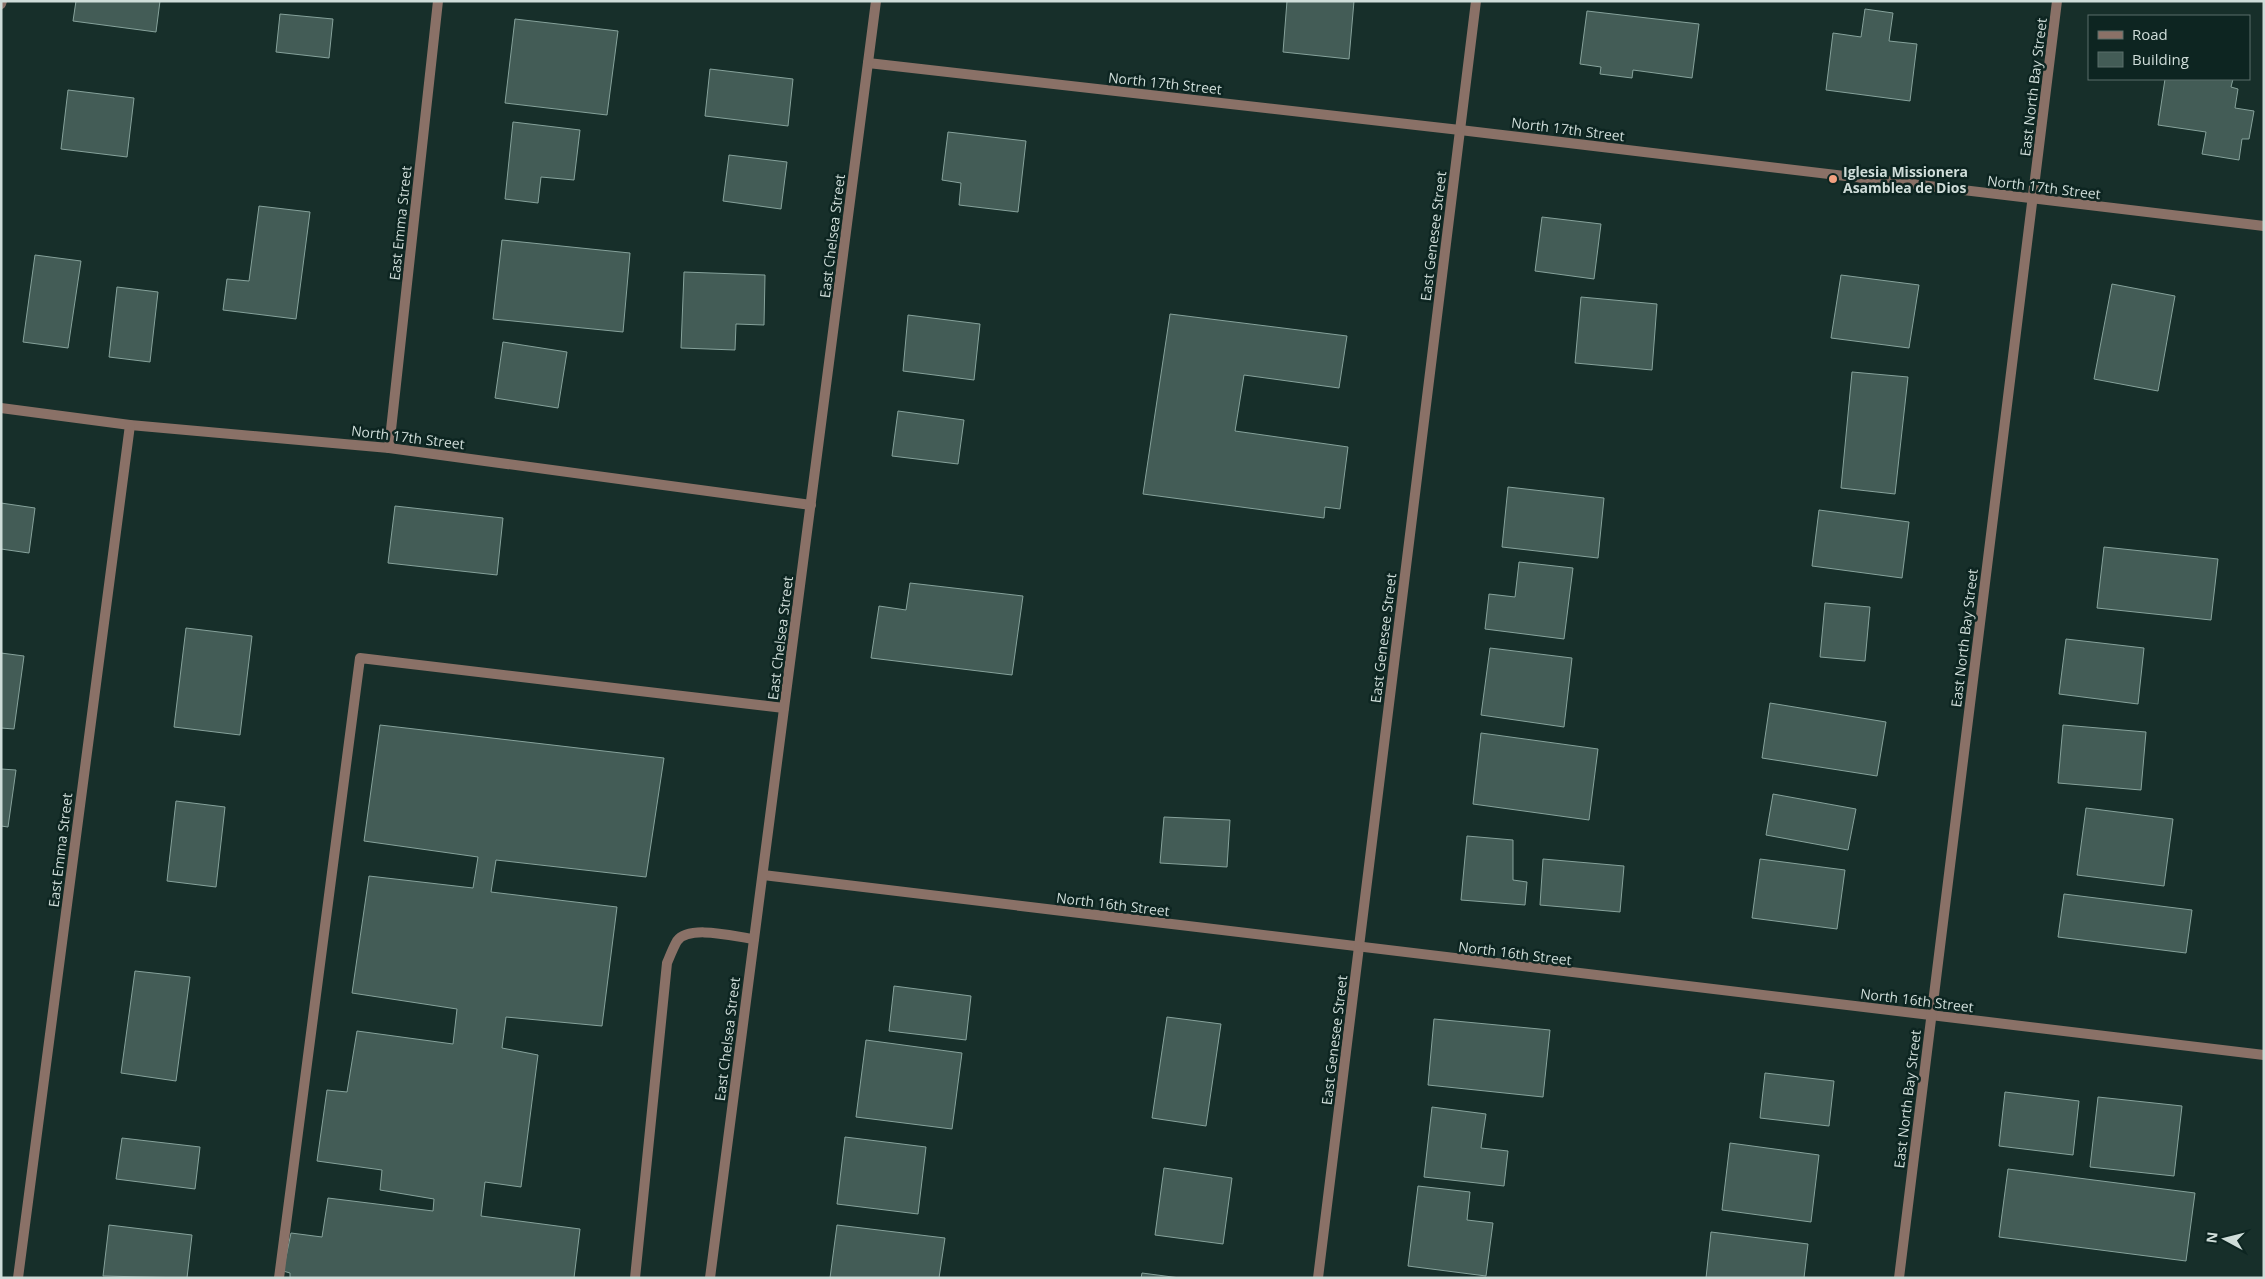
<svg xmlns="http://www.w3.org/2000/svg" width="2265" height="1279" font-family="'Open Sans',sans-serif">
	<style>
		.building { fill: #435c56; stroke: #86a29b }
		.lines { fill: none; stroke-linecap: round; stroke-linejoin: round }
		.service { stroke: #8a7167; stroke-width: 10 }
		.minor { stroke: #8a7167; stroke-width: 10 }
		.poi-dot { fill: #f2a080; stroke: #0d2521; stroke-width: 2 }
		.labels { text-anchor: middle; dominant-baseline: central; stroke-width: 5; stroke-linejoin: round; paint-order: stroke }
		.street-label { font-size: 14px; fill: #cfddd9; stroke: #0d2521 }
		.poi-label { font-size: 14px; font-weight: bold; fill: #cfddd9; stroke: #0d2521; text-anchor: start }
	</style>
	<rect width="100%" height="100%" fill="#172f2a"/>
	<g class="building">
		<path d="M76,1h84l-4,31 -83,-11z"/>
		<path d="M1287,1h67l-5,58 -66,-7z"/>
		<path d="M1865,9l28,4 -4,28 28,3 -7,57 -84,-11 7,-57 28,4z"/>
		<path d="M1587,11l112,13 -7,54 -59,-8 -1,8 -32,-4 1,-7 -21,-3z"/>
		<path d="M280,14l53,5 -4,39 -53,-6z"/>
		<path d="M515,19l103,12 -11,84 -102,-12z"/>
		<path d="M710,69l83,10 -5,47 -83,-10z"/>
		<path d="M2165,79h68l-2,8 7,2 -3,19 19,3 -5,28h-7l-3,21 -37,-6 4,-22 -48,-7z"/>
		<path d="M68,90l66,8 -7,59 -66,-8z"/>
		<path d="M513,122l67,8 -6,50 -33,-3 -3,26 -33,-4z"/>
		<path d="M948,132l78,9 -8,71 -59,-7 2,-22 -19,-3z"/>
		<path d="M729,155l58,7 -6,47 -58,-8z"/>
		<path d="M259,206l51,6 -14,107 -73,-9 4,-31 22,2z"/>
		<path d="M1542,217l59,7 -7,55 -59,-8z"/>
		<path d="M502,240l128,13 -7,79 -130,-13z"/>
		<path d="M35,255l46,6 -13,87 -45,-6z"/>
		<path d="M684,272l81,3 -1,50 -28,-1 -1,26 -54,-2z"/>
		<path d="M1841,275l78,10 -10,63 -78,-10z"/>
		<path d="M2112,284l63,12 -17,95 -64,-12z"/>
		<path d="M117,287l41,5 -8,70 -41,-5z"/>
		<path d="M1581,297l76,7 -5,66 -77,-7z"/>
		<path d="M1170,314l177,22 -8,52 -95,-13 -9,56 113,16 -8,62 -15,-2 -1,11 -181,-24z"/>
		<path d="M908,315l72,9 -6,56 -71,-9z"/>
		<path d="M503,342l64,10 -9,56 -63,-10z"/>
		<path d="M1852,372l56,5 -13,117 -54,-6z"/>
		<path d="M898,411l66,9 -6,44 -66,-8z"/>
		<path d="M1508,487l96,11 -6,60 -96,-11z"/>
		<path d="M1,503l34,5 -6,45 -28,-4z"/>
		<path d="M395,506l108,12 -6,57 -109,-12z"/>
		<path d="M1819,510l90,12 -7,56 -90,-12z"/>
		<path d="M2104,547l114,12 -7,61 -114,-12z"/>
		<path d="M1519,562l54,6 -9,71 -79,-10 4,-35 26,3z"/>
		<path d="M910,583l113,13 -11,79 -141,-17 8,-52 27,4z"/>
		<path d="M1825,603l45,4 -5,54 -45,-4z"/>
		<path d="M186,628l66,8 -12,99 -66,-8z"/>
		<path d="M2066,639l78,9 -6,56 -79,-10z"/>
		<path d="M1490,648l82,10 -8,69 -83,-12z"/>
		<path d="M1,653l23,3 -10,73 -13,-1z"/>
		<path d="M1770,703l116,19 -9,54 -115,-18z"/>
		<path d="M380,725l284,33 -18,119 -150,-17 -5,32 126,15 -15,119 -96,-9 -4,31 36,7 -17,132 -36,-5 -4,34 99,13 -6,49h-284v-5l-7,-2 8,-38 31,4 6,-39 105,13 1,-12 -54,-9 2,-20 -65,-9 10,-71 20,2 10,-61 96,13 4,-35 -105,-16 17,-117 104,12 5,-31 -114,-16z"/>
		<path d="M2063,725l83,7 -5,58 -83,-7z"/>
		<path d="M1481,733l117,16 -9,71 -116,-16z"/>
		<path d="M1,769l15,1 -8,57 -7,-1z"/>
		<path d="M1773,794l83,15 -8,41 -82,-15z"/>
		<path d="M176,801l49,6 -9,80 -49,-6z"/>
		<path d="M2086,808l87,11 -9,67 -87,-11z"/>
		<path d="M1164,817l66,3 -3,47 -67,-4z"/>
		<path d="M1467,836l46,4v40l14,2 -2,23 -64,-5z"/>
		<path d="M1543,859l81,7 -4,46 -80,-7z"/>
		<path d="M1760,859l85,11 -8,59 -85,-11z"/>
		<path d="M2064,894l128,16 -6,43 -128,-16z"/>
		<path d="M135,971l55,6 -14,104 -55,-8z"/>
		<path d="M894,986l77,10 -5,44 -77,-9z"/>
		<path d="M1167,1017l54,7 -15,102 -54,-8z"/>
		<path d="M1434,1019l116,11 -7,67 -115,-12z"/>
		<path d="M866,1040l96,13 -10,76 -96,-12z"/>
		<path d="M1765,1073l69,8 -5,45 -69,-8z"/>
		<path d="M2005,1092l74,9 -6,54 -74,-9z"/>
		<path d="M2098,1097l84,9 -8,70 -84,-9z"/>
		<path d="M1432,1107l54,7 -5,34 27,3 -4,35 -80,-9z"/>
		<path d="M845,1137l81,10 -8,67 -81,-10z"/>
		<path d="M122,1138l78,9 -5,42 -79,-10z"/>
		<path d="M1730,1143l89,12 -8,67 -89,-12z"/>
		<path d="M1164,1168l68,10 -9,66 -68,-9z"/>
		<path d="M2008,1169l187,24 -9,68 -187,-24z"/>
		<path d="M1418,1186l52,6 -3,28 26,3 -7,53 -78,-10z"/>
		<path d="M109,1225l83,10 -5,43 -84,-2z"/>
		<path d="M837,1225l108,13 -6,40h-109z"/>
		<path d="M1711,1232l97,12 -4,34h-98z"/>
		<path d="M1142,1273l38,5h-39z"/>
	</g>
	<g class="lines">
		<g class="service">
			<path d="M279,1278l81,-620 424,50"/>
			<path d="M635,1278l32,-315c3,-7 6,-15 10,-22 12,-17 59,-4 77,-2"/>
		</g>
		<g class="minor">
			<path d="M1,4l1,-3"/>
			<path d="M868,63l592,67 804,96"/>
			<path d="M1,408l129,17 259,23 422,57"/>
			<path d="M389,448l49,-447"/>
			<path d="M763,875l1501,180"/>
			<path d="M18,1278l112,-853"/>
			<path d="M710,1278l166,-1277"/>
			<path d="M1318,1278l158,-1277"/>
			<path d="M1899,1278l158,-1277"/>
		</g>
	</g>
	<circle class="poi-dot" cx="1833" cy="179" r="5"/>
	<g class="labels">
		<g class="street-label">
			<text transform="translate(1165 83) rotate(6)">North 17th Street</text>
			<text transform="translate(2033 87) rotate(-83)">East North Bay Street</text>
			<text transform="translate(1568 129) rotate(7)">North 17th Street</text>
			<text transform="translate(2044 187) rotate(7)">North 17th Street</text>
			<text transform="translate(400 223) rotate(-84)">East Emma Street</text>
			<text transform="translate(832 236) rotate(-83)">East Chelsea Street</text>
			<text transform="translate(1433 236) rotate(-83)">East Genesee Street</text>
			<text transform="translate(408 437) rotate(7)">North 17th Street</text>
			<text transform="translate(780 638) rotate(-83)">East Chelsea Street</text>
			<text transform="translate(1383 638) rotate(-83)">East Genesee Street</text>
			<text transform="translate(1964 638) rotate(-83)">East North Bay Street</text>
			<text transform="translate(60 850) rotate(-83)">East Emma Street</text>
			<text transform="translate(1113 904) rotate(7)">North 16th Street</text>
			<text transform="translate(1515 953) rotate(7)">North 16th Street</text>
			<text transform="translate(1917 1000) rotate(7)">North 16th Street</text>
			<text transform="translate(727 1039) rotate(-83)">East Chelsea Street</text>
			<text transform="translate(1334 1040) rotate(-83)">East Genesee Street</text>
			<text transform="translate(1907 1099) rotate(-83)">East North Bay Street</text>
		</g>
		<g class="poi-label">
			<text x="1843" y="171">Iglesia Missionera<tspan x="1843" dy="16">Asamblea de Dios</tspan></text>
		</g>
	</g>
	<rect width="2265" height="1279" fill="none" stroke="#cfddd9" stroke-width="5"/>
	<rect x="2088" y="15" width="162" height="65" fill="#0d2521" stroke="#5b6f6b"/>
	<rect x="2098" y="31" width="25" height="8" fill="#8a7167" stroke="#5b6f6b"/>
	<text x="2132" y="40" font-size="15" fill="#cfddd9">Road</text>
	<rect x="2098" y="52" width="25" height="15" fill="#435c56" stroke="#5b6f6b"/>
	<text x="2132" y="65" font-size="15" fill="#cfddd9">Building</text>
	<g transform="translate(2225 1239) rotate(277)" stroke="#0d2521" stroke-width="4" paint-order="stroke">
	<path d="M0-4L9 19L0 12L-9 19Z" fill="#cfddd9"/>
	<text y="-8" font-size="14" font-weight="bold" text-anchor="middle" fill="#cfddd9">N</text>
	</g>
</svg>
